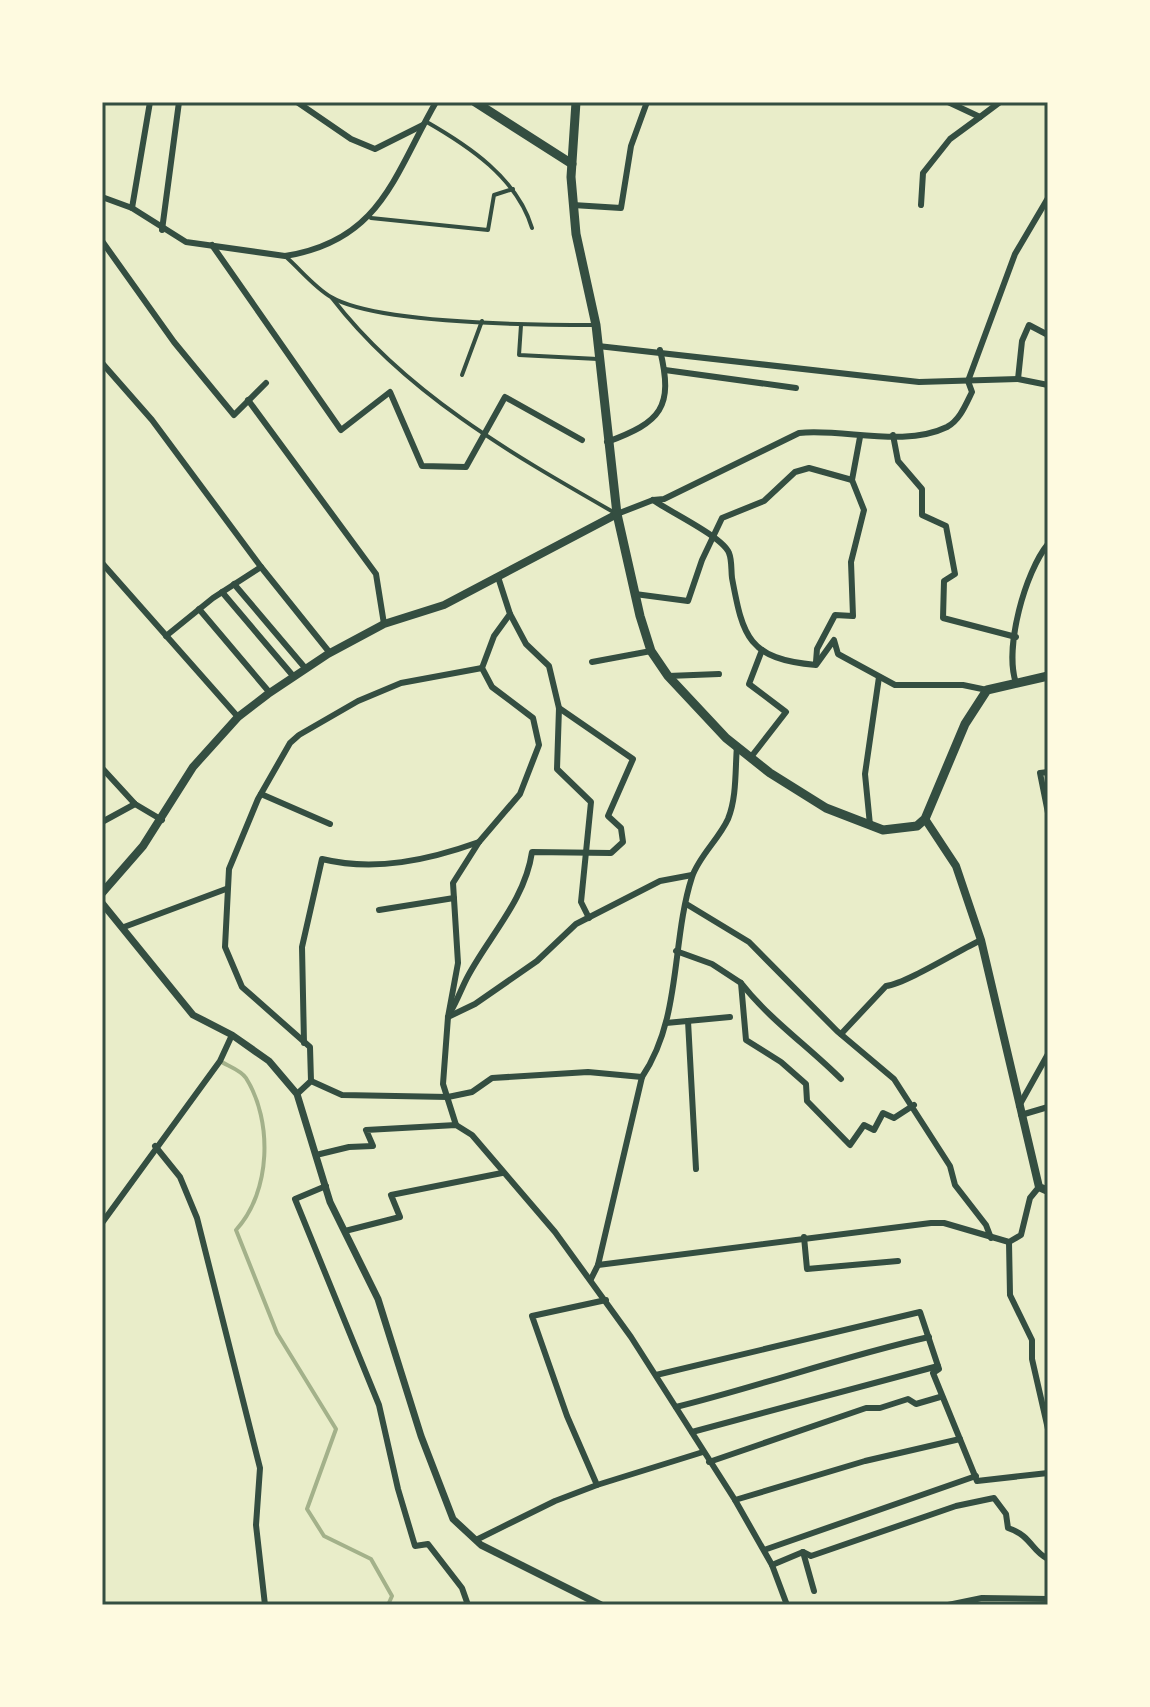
<svg xmlns="http://www.w3.org/2000/svg" width="1150" height="1707" font-family="'Varela Round',sans-serif">
	<style>
		.lines { fill: none; stroke-linecap: round; stroke-linejoin: round }
		.stream { stroke: #a3b18a; stroke-width: 4 }
		.pedestrian { stroke: #344e41; stroke-width: 4 }
		.minor { stroke: #344e41; stroke-width: 6 }
		.tertiary { stroke: #344e41; stroke-width: 7 }
		.secondary { stroke: #344e41; stroke-width: 8 }
		.primary { stroke: #344e41; stroke-width: 9 }
		.neatline { fill: none; stroke: #344e41; stroke-width: 3 }
	</style>
	<rect width="100%" height="100%" fill="#e9edc9"/>
	<g class="lines">
		<path class="stream" d="M220,1061c8,5 21,9 26,17 27,43 25,114 -10,152l41,103 59,96 -29,80 17,27 47,23 21,37 -4,9"/>
		<g class="pedestrian">
			<path d="M425,121c44,25 92,57 107,107"/>
			<path d="M371,218l117,12 6,-35 19,-6"/>
			<path d="M285,256c15,13 29,31 46,41 46,27 206,28 263,28"/>
			<path d="M332,298c73,95 180,156 283,215"/>
			<path d="M521,325l-2,30 79,4"/>
			<path d="M462,375l20,-54"/>
		</g>
		<g class="minor">
			<path d="M297,102l54,37 24,10 48,-24"/>
			<path d="M980,117l20,-15"/>
			<path d="M102,197l30,11 54,34 99,14c96,-15 109,-81 151,-154"/>
			<path d="M573,205l48,3 10,-62 16,-44"/>
			<path d="M921,205l2,-32 27,-34 30,-22 -32,-15"/>
			<path d="M132,208l18,-106"/>
			<path d="M162,230l17,-128"/>
			<path d="M102,241l72,101 60,73 32,-32"/>
			<path d="M212,245l129,185 49,-38 32,74 44,1 39,-70 77,43"/>
			<path d="M598,346l321,36 99,-3 30,6"/>
			<path d="M102,363l50,57 109,147 -48,31 -47,38"/>
			<path d="M665,370l131,18"/>
			<path d="M1018,379l4,-38 7,-16 19,10"/>
			<path d="M248,400l128,174 8,50"/>
			<path d="M893,435l5,26 24,28v26l24,11 9,48 -11,7 -1,37 73,19"/>
			<path d="M607,442c54,-20 67,-34 53,-92"/>
			<path d="M653,500c17,12 70,37 76,53 3,7 2,17 3,25 11,59 16,81 84,87l18,-25 4,14 57,31h68l24,5"/>
			<path d="M617,514l36,-14 11,-1 135,-66c44,-5 105,15 148,-6 13,-7 19,-23 25,-35l-4,-11 47,-127 33,-56"/>
			<path d="M102,563l136,154"/>
			<path d="M261,567l69,86"/>
			<path d="M234,584l72,85"/>
			<path d="M222,592l72,85"/>
			<path d="M635,594l53,7 14,-41 20,-42 42,-17 31,-29 14,-4 43,12"/>
			<path d="M199,609l71,84"/>
			<path d="M510,614l16,30 23,22 10,42 -2,61 34,33 -10,100 8,16"/>
			<path d="M592,662l59,-11"/>
			<path d="M816,662l1,-13 18,-34 18,1 -2,-54 13,-52 -12,-30 8,-43"/>
			<path d="M668,676l51,-2"/>
			<path d="M1016,683c-12,-35 9,-111 32,-139"/>
			<path d="M751,757l35,-45 -37,-28 13,-34"/>
			<path d="M102,768l33,36 27,16"/>
			<path d="M1048,772l-8,1 8,40"/>
			<path d="M261,794l69,30"/>
			<path d="M102,822l33,-18"/>
			<path d="M870,825l-5,-51 14,-97"/>
			<path d="M688,905l61,37 88,89 57,48 56,87 5,19 31,40 5,13"/>
			<path d="M379,910l75,-12"/>
			<path d="M124,927l102,-38"/>
			<path d="M676,951l36,13 29,19 5,57 35,22 25,22 1,17 43,44 14,-20 10,5 9,-17 11,5 20,-13"/>
			<path d="M741,983c29,37 67,63 100,96"/>
			<path d="M451,1011c7,-12 11,-24 17,-35 22,-41 57,-76 64,-124l79,1 12,-11 -2,-14 -13,-12 25,-57 -74,-51"/>
			<path d="M448,1017l27,-13 62,-43 39,-37 84,-43 32,-6"/>
			<path d="M688,1021l8,148"/>
			<path d="M666,1023l64,-6"/>
			<path d="M841,1034l45,-48c19,-2 72,-35 95,-46"/>
			<path d="M304,1043l-2,-96 20,-88c53,13 107,1 157,-17"/>
			<path d="M311,1081l31,14 106,2 24,-5 20,-14 96,-6 54,5"/>
			<path d="M297,1094l14,-13 -1,-34 -68,-60 -17,-40 4,-78 29,-70 32,-56 9,-8 59,-34 43,-18 81,-15"/>
			<path d="M1019,1106l29,-52"/>
			<path d="M1021,1115l27,-8"/>
			<path d="M456,1125l-13,-41 5,-67 10,-54 -5,-80 26,-41 41,-48 19,-49 -6,-27 -41,-31 -10,-19 12,-32 16,-22 -12,-37"/>
			<path d="M155,1146l25,31 17,41 63,250 -4,57 9,80"/>
			<path d="M316,1155l33,-8 24,-1 -7,-16 90,-5 16,10 83,97 76,105 104,163 37,65 15,40"/>
			<path d="M326,1186l-31,13 84,206 19,84 17,57 13,-2 34,44 6,17"/>
			<path d="M102,1223l118,-162 12,-26"/>
			<path d="M345,1231l55,-14 -9,-22 111,-22"/>
			<path d="M804,1237l3,32 91,-8"/>
			<path d="M1009,1242l1,53 22,45v19l16,70"/>
			<path d="M598,1265l333,-42h13l65,19 12,-7 9,-37 9,-11"/>
			<path d="M591,1279l7,-14 44,-188c40,-59 29,-135 50,-200 7,-21 27,-38 36,-58 9,-22 7,-50 9,-73"/>
			<path d="M606,1300l-74,16 35,100 30,69 106,-33"/>
			<path d="M656,1375l264,-63 19,57 -6,4 44,108 71,-8"/>
			<path d="M676,1407c85,-21 168,-51 253,-70"/>
			<path d="M692,1432l246,-66"/>
			<path d="M709,1462l157,-54h14l28,-9 8,5 24,-7"/>
			<path d="M735,1500l130,-39 95,-22"/>
			<path d="M476,1540l79,-39 42,-16"/>
			<path d="M764,1550l212,-74"/>
			<path d="M803,1552l11,39"/>
			<path d="M772,1565l31,-13 8,4 145,-50 38,-8 12,16 2,14c24,8 23,23 40,31"/>
			<path d="M948,1605l34,-7 66,1"/>
		</g>
		<path class="tertiary" d="M102,903l91,112 39,20 37,26 28,33 33,108 48,97 43,137 32,83 28,26 120,60"/>
		<g class="secondary">
			<path d="M925,819l31,47 25,74 58,247 9,4"/>
			<path d="M102,893l41,-47 50,-79 45,-50 30,-23 60,-40 56,-30 60,-19 173,-91"/>
		</g>
		<g class="primary">
			<path d="M475,102l97,62"/>
			<path d="M576,102l-5,75 5,57 20,91 21,189 23,102 11,35 17,25 58,62 44,35 56,35 57,22 34,-4 8,-7 40,-95 22,-34 61,-14"/>
		</g>
	</g>
	<rect width="1150" height="1707" fill="none" stroke="#fefae0" stroke-width="208"/>
	<rect x="104" y="104" width="942" height="1499" class="neatline"/>
</svg>
